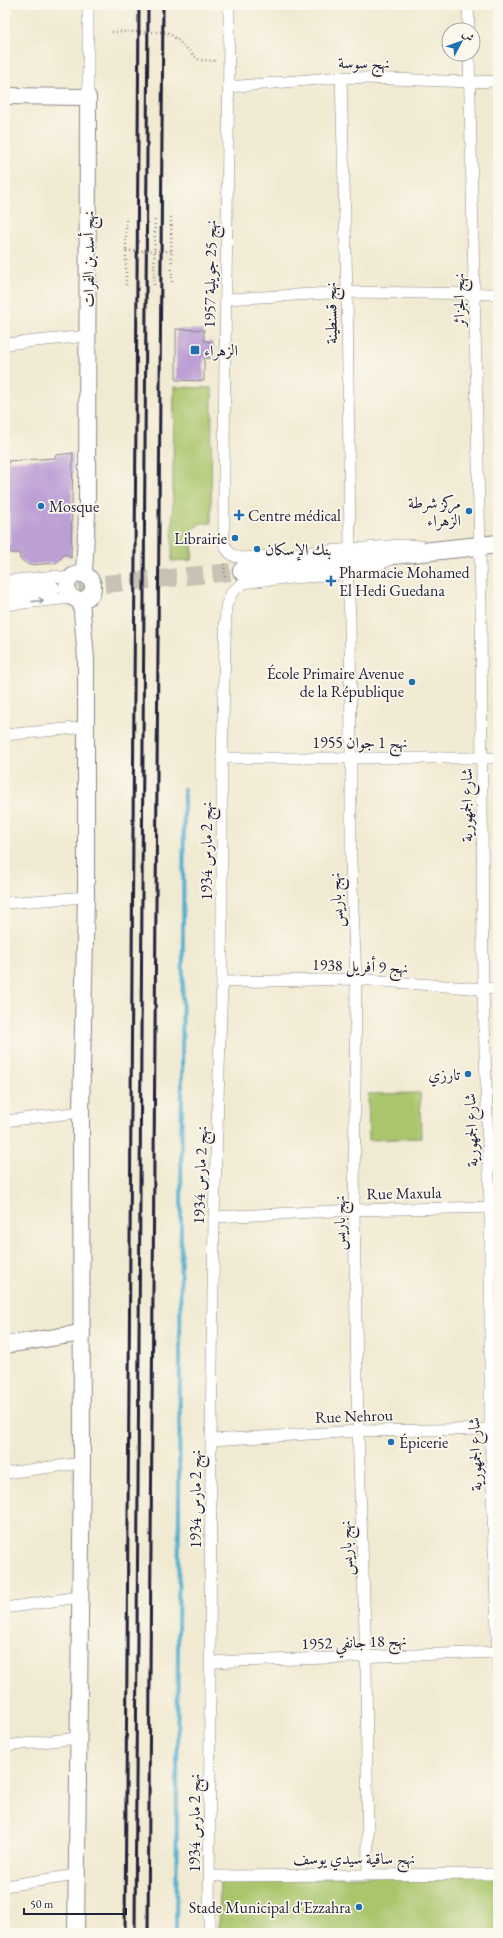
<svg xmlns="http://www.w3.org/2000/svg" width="503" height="1938" font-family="'EB Garamond',Amiri,serif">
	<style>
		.green { fill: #aac66d; stroke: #667454 }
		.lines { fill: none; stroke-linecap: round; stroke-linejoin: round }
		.stream { stroke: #50aecf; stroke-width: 4 }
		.building { fill: #bc9fd4 }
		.primary-tunnel { stroke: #c8c2b4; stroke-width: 18; stroke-dasharray: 18 9; stroke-linecap: butt }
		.street-casing { stroke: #8a8686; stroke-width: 12 }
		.secondary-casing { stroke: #8a8686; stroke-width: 18 }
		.primary-casing { stroke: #8a8686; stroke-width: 20 }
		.path { stroke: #8a8686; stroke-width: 2.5; stroke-dasharray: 1 3; stroke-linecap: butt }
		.street { stroke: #fff; stroke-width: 11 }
		.secondary { stroke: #fff; stroke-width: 16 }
		.primary { stroke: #fff; stroke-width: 18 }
		.rail { stroke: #22223b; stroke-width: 3 }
		.path-bridge { stroke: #8a8686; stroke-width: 2.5; stroke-dasharray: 1 3; stroke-linecap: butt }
		.oneway { stroke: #9c9ca7 }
		.poi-dot { fill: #1f6fb2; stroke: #fbf7ec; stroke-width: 1.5 }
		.labels { text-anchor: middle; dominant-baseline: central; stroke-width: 3.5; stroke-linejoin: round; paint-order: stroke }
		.street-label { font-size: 16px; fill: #22223b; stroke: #fbf7ec }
		.poi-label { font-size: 16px; fill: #22223b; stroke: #fbf7ec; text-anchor: start }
	</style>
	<rect width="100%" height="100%" fill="#fbf7ec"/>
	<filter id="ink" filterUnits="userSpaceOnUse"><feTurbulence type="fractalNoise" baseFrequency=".025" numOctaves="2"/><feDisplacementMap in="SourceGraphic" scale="8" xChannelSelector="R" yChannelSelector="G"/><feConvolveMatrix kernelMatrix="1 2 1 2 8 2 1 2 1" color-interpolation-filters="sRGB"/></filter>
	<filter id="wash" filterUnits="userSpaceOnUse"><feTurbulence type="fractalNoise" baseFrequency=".012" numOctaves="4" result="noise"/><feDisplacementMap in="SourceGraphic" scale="16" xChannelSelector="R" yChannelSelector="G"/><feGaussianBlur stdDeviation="0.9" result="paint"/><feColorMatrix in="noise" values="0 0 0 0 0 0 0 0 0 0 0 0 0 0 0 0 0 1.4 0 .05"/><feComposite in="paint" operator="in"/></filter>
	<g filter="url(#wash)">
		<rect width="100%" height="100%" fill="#f1ead2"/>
		<g class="green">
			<path d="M174,387l38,1 -1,135h-10l-8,6 -1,31 -20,1z"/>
			<path d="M420,1093l1,45 -52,2 -1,-46z"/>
			<path d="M498,1871v62h-279l1,-52z"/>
		</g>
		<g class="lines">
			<path class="stream" d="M176,1933l8,-1144"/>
		</g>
		<g id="blocks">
			<g class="building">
				<path d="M176,329l28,1v11l9,1v16h-9v23l-28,-1z"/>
				<path d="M73,453l-2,105 -6,-4 -9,9 -27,2 -9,-6 -1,-6h-9l-2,-92 47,-3 1,-3z"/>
			</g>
		</g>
	</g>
	<g filter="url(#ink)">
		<use href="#blocks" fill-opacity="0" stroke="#8a8686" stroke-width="1"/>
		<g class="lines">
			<path class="primary-tunnel" d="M51,589l191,-18"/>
			<defs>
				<g id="street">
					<path d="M229,5c0,179 -6,359 -5,538 3,9 8,14 18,15l159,-13 20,1"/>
					<path d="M468,5l1,25"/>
					<path d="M469,54l12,547 2,388 7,218v222l8,235"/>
					<path d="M341,77l6,215 3,256"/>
					<path d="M229,87l112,-10 129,5 28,-1"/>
					<path d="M88,97v-92"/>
					<path d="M226,299l121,-7 151,2"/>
					<path d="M5,344l82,-8"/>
					<path d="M347,573l3,42 1,142v106l5,116 -2,231 4,221 8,227 2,216"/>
					<path d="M5,581l51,-5 13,3"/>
					<path d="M5,605l66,-7"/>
					<path d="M5,735l81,-8"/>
					<path d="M222,758h276"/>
					<path d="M5,903l81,-6"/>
					<path d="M222,982l134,-3 127,10 15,-1"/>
					<path d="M5,1121l76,-9"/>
					<path d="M214,1217l140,-7 144,-3"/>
					<path d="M211,1440l147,-9 140,-2"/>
					<path d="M5,1473l77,-10"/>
					<path d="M5,1608l74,-11"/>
					<path d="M211,1662l287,-10"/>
					<path d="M5,1746l73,-8"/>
					<path d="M210,1876l288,-2"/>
					<path d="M5,1886l71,-11"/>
					<path d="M209,1933l2,-493 3,-223 8,-235v-224l4,-152 6,-14 12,-9c45,-9 105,-1 145,-23"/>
				</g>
				<g id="secondary">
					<path d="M5,96l83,1 -1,416 -3,61"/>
					<circle cx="80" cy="587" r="13"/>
					<path d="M5,1345l77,-12"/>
					<path d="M76,1933l6,-470 -1,-351 5,-215v-238l-5,-59"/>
				</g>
				<g id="primary">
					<path d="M242,571l256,-27"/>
					<path d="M5,593l46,-4"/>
				</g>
			</defs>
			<use href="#street" class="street-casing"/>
			<use href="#secondary" class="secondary-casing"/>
			<use href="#primary" class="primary-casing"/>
			<g class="path">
				<path d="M112,32h54l7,4 26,24 18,1"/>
				<path d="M171,217l1,68"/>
				<path d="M126,285v-68"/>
				<path d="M154,285l1,-68"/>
				<path d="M224,564l1,14"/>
			</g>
			<use href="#street" class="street"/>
			<use href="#secondary" class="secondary"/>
			<use href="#primary" class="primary"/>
			<g class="rail">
				<path d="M125,1933l14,-1928"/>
				<path d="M135,1933l13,-1928"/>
				<path d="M148,1933l15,-1928"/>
			</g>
			<path class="path-bridge" d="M126,251h45"/>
		</g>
		<defs><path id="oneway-shaft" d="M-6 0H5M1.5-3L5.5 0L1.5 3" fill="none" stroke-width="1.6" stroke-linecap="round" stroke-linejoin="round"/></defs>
		<use class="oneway" href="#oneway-shaft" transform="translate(38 601) rotate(-6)"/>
	</g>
	<g class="poi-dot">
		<rect x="190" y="345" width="10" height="10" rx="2"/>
		<circle cx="41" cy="506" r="4"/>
		<circle cx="469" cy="511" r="4"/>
		<path d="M237 509h4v4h4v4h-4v4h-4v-4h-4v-4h4z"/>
		<circle cx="235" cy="538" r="4"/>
		<circle cx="257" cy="549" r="4"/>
		<path d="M329 575h4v4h4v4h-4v4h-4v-4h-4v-4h4z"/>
		<circle cx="412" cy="682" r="4"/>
		<circle cx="468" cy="1074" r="4"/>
		<circle cx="391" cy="1442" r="4"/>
		<circle cx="359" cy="1907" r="4"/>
	</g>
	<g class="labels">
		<g class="street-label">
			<text transform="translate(364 63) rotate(1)">نهج سوسة</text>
			<text transform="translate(88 259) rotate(-90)">نهج أسد بن الفرات</text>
			<text transform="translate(210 274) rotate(-89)">نهج 25 جويلية 1957</text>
			<text transform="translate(459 300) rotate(-91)">نهج الجزائر</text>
			<text transform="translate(331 313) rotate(-91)">نهج قسنطينة</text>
			<text x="360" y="742">نهج 1 جوان 1955</text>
			<text transform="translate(466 805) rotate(-90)">شارع الجمهورية</text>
			<text transform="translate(206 851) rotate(-90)">نهج 2 مارس 1934</text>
			<text transform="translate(336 900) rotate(-93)">نهج باريس</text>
			<text transform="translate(360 966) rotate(2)">نهج 9 أفريل 1938</text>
			<text transform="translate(471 1130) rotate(-92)">شارع الجمهورية</text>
			<text transform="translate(200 1175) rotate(-88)">نهج 2 مارس 1934</text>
			<text transform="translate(404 1193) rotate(-1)">Rue Maxula</text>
			<text transform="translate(339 1223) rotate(-90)">نهج باريس</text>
			<text transform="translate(354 1416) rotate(-2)">Rue Nehrou</text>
			<text transform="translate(475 1454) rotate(-92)">شارع الجمهورية</text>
			<text transform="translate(195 1499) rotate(-90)">نهج 2 مارس 1934</text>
			<text transform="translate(346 1548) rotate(-92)">نهج باريس</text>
			<text transform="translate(354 1642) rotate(-2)">نهج 18 جانفي 1952</text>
			<text transform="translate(194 1823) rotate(-90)">نهج 2 مارس 1934</text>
			<text x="354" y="1858">نهج ساقية سيدي يوسف</text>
		</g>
		<g class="poi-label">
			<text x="204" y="350">الزهراء</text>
			<text x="461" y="502" text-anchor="end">مركز شرطة<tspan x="461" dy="18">الزهراء</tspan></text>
			<text x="49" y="506">Mosque</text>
			<text x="248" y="515">Centre médical</text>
			<text x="227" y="538" text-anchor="end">Librairie</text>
			<text x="265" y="549">بنك الإسكان</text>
			<text x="339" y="572">Pharmacie Mohamed<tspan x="339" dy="18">El Hedi Guedana</tspan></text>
			<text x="404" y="673" text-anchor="end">École Primaire Avenue<tspan x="404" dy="18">de la République</tspan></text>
			<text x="460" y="1074" text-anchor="end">تارزي</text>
			<text x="399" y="1442">Épicerie</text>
			<text x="351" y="1907" text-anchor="end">Stade Municipal d'Ezzahra</text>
		</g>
	</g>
	<rect width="503" height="1938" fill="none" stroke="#fbf7ec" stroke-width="20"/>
	<g transform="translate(461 42) rotate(49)"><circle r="19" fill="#fbf7ec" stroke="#a4a2a5"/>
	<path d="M0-3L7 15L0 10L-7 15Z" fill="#1f6fb2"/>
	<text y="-6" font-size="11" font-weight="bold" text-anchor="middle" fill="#22223b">ش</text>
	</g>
	<path d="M24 1908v6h102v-6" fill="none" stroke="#22223b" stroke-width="2"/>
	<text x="30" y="1908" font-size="12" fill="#22223b" stroke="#fbf7ec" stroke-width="3" paint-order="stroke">50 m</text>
</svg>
